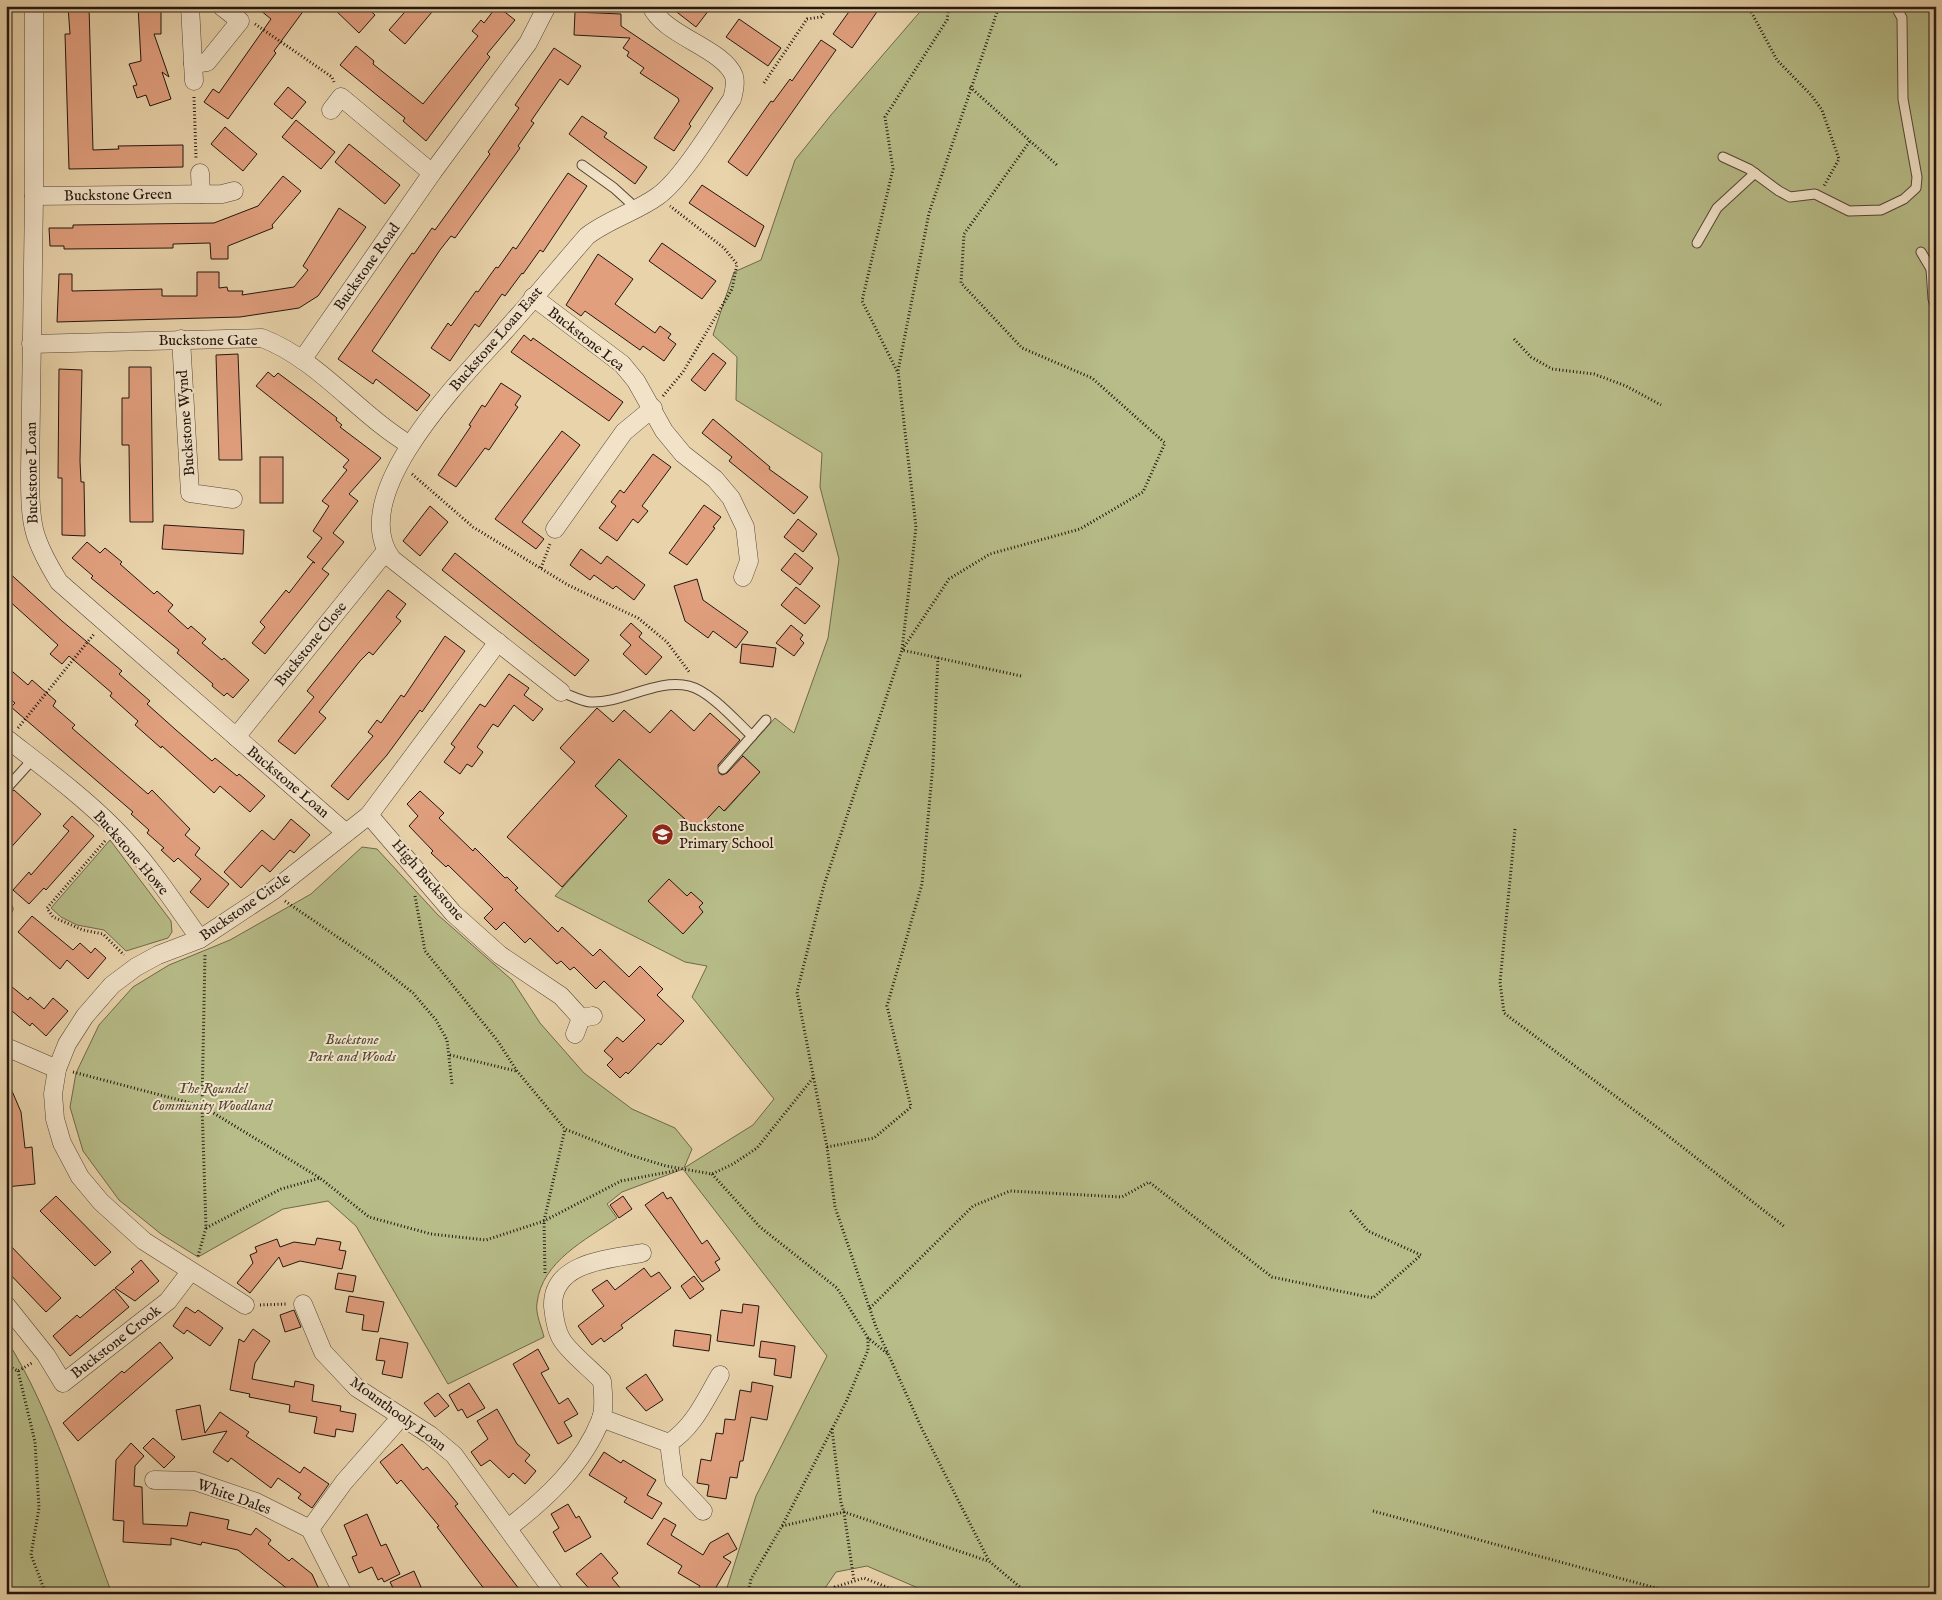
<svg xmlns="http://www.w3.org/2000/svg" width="1942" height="1600" font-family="'IM FELL English',serif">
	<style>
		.green { fill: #b7bc88; stroke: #6d694c }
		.building { fill: #e19f7e; stroke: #23160f }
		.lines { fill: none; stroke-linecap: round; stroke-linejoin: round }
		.lane-casing { stroke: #544536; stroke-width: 11 }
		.street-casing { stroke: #544536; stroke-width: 19 }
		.path { stroke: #23160f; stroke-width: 3; stroke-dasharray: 1 2.5; stroke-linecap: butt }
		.lane { stroke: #f1e2c8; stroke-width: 9 }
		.street { stroke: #f1e2c8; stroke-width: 18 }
		.labels { text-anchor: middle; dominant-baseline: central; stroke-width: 4; stroke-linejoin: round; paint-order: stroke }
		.street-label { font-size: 15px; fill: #23160f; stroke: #f1e2c8 }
		.poi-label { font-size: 15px; fill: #23160f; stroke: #f1e2c8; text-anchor: start }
		.park-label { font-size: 15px; font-style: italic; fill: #4f4833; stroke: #f1e2c8 }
	</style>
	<rect width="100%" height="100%" fill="#e9d3ab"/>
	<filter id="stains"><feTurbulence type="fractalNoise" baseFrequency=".004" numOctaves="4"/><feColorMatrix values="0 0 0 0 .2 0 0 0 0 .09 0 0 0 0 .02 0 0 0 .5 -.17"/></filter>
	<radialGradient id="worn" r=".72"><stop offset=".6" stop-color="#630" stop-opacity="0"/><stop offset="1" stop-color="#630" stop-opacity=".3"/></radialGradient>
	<g class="green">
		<path d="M925,6h1011v1588h-1004l-65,-28 -31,6 -15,22h-96l31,-98 71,-140 -144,-187 -61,23 -15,12 10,14c-31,22 -75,43 -80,85 -2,10 5,25 7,34l-96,47 -92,-158 -28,-25 -45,8 -85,48 -37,-23 -42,-34 -36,-49 -13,-44 6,-34 23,-48 34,-38 36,-22 61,-25 81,-46 51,-47 15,2 61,66 74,65 28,43 44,50 48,36 43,19 17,21 -8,19 69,-43 21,-26 -82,-102 15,-31 -22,-4 -130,-66 72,-80 -32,-30 24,-27 78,71 22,-24 6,5 35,-39 -18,-17 33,-37 19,15 34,-95 11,-79 -19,-72 2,-34 -86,-53 1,-43 -24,-22 21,-63 27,-12 34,-100 36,-45z"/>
		<path d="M110,840l61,81 1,11 -4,6 -42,13 -22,-21 -27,-5 -16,-8 -10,-9z"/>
		<path d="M6,1339c47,74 75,172 106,255h-106z"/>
	</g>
	<g class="building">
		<path d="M68,6h21l4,144 26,-1 -1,-3 65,-1v22l-114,2 -4,-135h5z"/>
		<path d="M138,6h23v28h-7l15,43 -7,-5 9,27 -21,7 -4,-11 -9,3 -4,-12 4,-1 -8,-21 12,-3z"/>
		<path d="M255,6h52l-33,45 2,2 -48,66 -24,-17 9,-13 6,4 52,-74z"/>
		<path d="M331,6h34l10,9 -16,18z"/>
		<path d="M410,6h27l-32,38 -16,-14z"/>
		<path d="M497,6l18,14 -28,34 3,3 -64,84 -23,-20 2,-3 -65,-53 16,-19 18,15 -1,3 50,40 55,-68 -6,-5 9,-11 3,3z"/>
		<path d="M669,6h43l-16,21z"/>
		<path d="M853,6h28l-29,42 -19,-14z"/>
		<path d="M575,12l46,2v12l92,62 -24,36 2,2 -17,25 -20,-13 25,-37 -1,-3 -38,-25 4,-5 -17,-12 2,-4 -6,-4 7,-10 -56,-3z"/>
		<path d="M739,19l42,29 -13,18 -42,-29z"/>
		<path d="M821,40l15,10 -89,126 -19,-14 43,-61 2,1 17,-23 2,2z"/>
		<path d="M554,48l27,18 -13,19 -8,-6 -29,42 3,2 -16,23 2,2 -65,90 -4,-2 -11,14 -68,101 58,44 -13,16 -41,-32 -3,5 -35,-25 74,-106 2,1 18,-26 3,2 55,-76 -2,-2 31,-44 -4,-3z"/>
		<path d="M288,87l18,15 -14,17 -18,-15z"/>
		<path d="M582,116l25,17 -3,4 43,30 -12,17 -66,-50z"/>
		<path d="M296,120l39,32 -14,17 -39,-32z"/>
		<path d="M225,127l32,27 -14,17 -32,-27z"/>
		<path d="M349,144l51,41 -15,19 -50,-42z"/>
		<path d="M568,173l19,13 -44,66 -3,-2 -17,24 -1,-1 -17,23 -3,-2 -23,33 -4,-3 -25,37 -19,-13 17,-25 3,3 25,-35 2,1 18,-25 2,1 15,-21 3,2z"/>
		<path d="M283,176l18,15 -29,34 1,3 -45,18v13h-17l-1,-16 -37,1v4l-109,1v-3h-14l-1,-18h24v-3l141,-2 44,-17z"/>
		<path d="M702,185l62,41 -9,21 -66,-44z"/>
		<path d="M339,208l27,19 -48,69 -19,12 -59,9 -183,5 2,-48h13v17l90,-2v7h35v-24h22v16l8,-1 1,4h15l-1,4 52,-8 14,-17 -5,-4z"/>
		<path d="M662,243l54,38 -14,18 -53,-38z"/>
		<path d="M598,254l35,25 -18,25 40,29 5,-7 11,8 -3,4 8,6 -12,17 -21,-15 -3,4 -55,-39 -4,5 -15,-11z"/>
		<path d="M524,335l7,6 2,-3 90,64 -14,19 -98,-69z"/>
		<path d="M713,353l13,10 -21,28 -14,-11z"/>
		<path d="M238,354l4,106h-23l-3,-105z"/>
		<path d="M129,367h22l2,155h-23l-1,-77h-7v-47h7z"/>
		<path d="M59,369l23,1 -2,91 1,21h3l1,54 -23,-1v-57h-4z"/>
		<path d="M268,372l6,5 4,-4 36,27 23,18 -1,2 6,5 -2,2 41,31 -32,36 9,7 -25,32 11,9 -22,27 7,5 -64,80 -13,-11 13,-16 -5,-5 26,-32 3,3 24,-31 2,1 -8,-6 15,-19 -9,-7 16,-25 -7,-5 25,-31 -4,-3 6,-7 -93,-74z"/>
		<path d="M501,383l20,13 -6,9 3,2 -29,43 -4,-2 -29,39 -18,-12 33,-49 -2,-1 13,-20 3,2z"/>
		<path d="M713,419l57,48 -1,2 39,28 -14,17 -65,-53 3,-4 -30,-24z"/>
		<path d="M562,431l18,14 -58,77 22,17 -8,10 -41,-30z"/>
		<path d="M653,454l18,13 -29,39 6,5 -10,12 -5,-4 -16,22 -18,-13 17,-22 -5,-4 9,-12 4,3z"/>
		<rect x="260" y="457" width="23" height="46"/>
		<path d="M704,505l17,12 -8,10 2,1 -28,37 -18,-12z"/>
		<path d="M430,506l18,16 -28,34 -17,-15z"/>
		<path d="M798,519l19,15 -14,18 -19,-15z"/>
		<path d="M164,525l80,5 -1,24 -81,-5z"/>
		<path d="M87,542l13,11 5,-5 17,14 -2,2 34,30 3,-3 16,14 -5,6 20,18 3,-3 15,13 -4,4 20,17 2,-2 25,22 -16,18 -6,-5 -3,3 -12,-10 1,-2 -36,-31 2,-3 -88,-72 2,-2 -21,-18z"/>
		<path d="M581,549l20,15 6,-8 38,29 -11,15 -18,-14 -3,3 -19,-14 -4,5 -20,-15z"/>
		<path d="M455,553l134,107 -14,16 -133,-106z"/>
		<path d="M795,553l18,15 -13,17 -19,-15z"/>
		<path d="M6,570l56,51 60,50 -3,3 31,27 -3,3 29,26 36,31 3,-3 22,18 2,-2 26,22 -15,16 -30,-26 -6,7 -52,-47 -1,2 -26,-23 3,-4 -28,-25 2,-3 -43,-37 -7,8 -12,-10 8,-9 -52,-47z"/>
		<path d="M697,579l6,21 45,32 -12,16 -23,-17 -5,7 -23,-17 -11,-35z"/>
		<path d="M796,587l24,19 -15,18 -24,-19z"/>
		<path d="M388,590l18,14 -10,13 5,4 -28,34 -4,-3 -9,9 -41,51 7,6 -31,36 -17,-13 36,-44 -7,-6z"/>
		<path d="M631,623l11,10 -3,4 23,20 -16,18 -23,-21 8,-9 -11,-10z"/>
		<path d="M791,625l12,10 -3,4 4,4 -10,13 -18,-13z"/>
		<path d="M445,636l20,15 -43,61 -2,-2 -33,45 -39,45 -17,-14 42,-50 -5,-4 9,-12 4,3 20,-28 3,2z"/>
		<path d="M742,644l34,4 -3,19 -33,-4z"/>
		<path d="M6,666l22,19 4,-5 24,21 -3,5 22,19 -3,3 76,66 4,-4 38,39 -5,6 15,13 -5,7 34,29 -21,24 -18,-16 11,-13 -23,-21 -4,4 -13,-12 3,-2 -17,-15 2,-3 -18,-16 2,-2 -122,-105 4,-4 -9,-7z"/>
		<path d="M509,674l20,14 -5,7 19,14 -10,12 -19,-16 -16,22 -5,-3 -16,23 6,5 -11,15 -5,-3 -7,10 -16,-12 11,-15 -4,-3 29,-40 5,3z"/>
		<path d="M597,708l16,14 11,-12 26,23 21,-23 23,21 16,-18 30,27 -22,25 1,8 3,2 5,-2 16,-17 17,16 -36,39 -5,-5 -22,24 -78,-71 -24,27 32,30 -65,71 -55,-50 68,-75 -15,-14z"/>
		<path d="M14,790l27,24 -35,39v-58z"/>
		<path d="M420,791l24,22 -5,5 34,33 2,-3 30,30 2,-1 11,11 -3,2 43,42 4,-5 31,29 7,-7 29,28 11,-11 23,23 -6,6 27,26 -23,24 -3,-2 -30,31 -2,-2 -6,6 -13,-13 6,-6 -9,-8 13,-14 6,5 22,-22 -41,-39 -8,8 -22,-22 -4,3 -9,-9 -4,3 -27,-26 -5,5 -21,-21 -8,8 -12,-12 9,-9 -45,-44 -2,2 -15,-14 2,-2 -24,-25 9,-10 -11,-12z"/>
		<path d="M72,816l22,20 -48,54 -2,-2 -15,16 -16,-14 16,-18 2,3 38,-44 -6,-5z"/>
		<path d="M291,819l19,16 -16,18 -4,-3 -20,22 -8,-7 -21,23 -17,-16 38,-42 12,10z"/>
		<path d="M669,879l18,17 4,-4 12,11 -4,4 4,5 -20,22 -35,-33z"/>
		<path d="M32,916l41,34 7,-7 11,10 4,-5 11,10 -18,21 -21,-19 -7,9 -42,-37z"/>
		<path d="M6,982l22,18 2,-3 14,12 9,-11 15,13 -22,25 -14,-13 -2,3 -24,-20z"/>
		<path d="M6,1077l15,35 4,36 7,-1 3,37 -29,3z"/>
		<path d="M663,1192l4,7 4,-2 31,47 5,-4 13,19 -5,3 5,8 -18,12 -57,-77z"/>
		<path d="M56,1196l55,56 -16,14 -55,-55z"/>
		<path d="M623,1196l9,13 -13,9 -9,-13z"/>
		<path d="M317,1238l24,4 -2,8 7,1 -4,18 -42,-8 -17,6 -4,-10 -29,36 -13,-10 16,-20 -3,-8 7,-3 -2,-5 22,-8 3,8 14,-5 21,3z"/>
		<path d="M6,1241l55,57 -15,14 -40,-42z"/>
		<path d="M141,1260l18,21 -24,20 -20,-13 19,-16 -3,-3z"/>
		<path d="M644,1268l7,9 8,-5 12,16 -50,37 2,3 -19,14 -3,-4 -9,7 -14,-19 26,-20 -12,-16 15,-10 8,10z"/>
		<path d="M338,1273l18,3 -3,16 -18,-3z"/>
		<path d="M694,1276l10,13 -14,10 -9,-13z"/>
		<path d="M114,1289l15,18 -59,49 -17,-20 24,-21 3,3z"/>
		<path d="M349,1296l35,6 -6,30 -16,-2 2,-15 -18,-3z"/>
		<path d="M743,1304l16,2 -5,40 -37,-5 4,-31 21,3z"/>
		<path d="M186,1307l9,6 3,-3 25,18 -13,18 -23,-16 -3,4 -11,-8z"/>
		<path d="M294,1310l7,17 -16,5 -5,-17z"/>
		<path d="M253,1329l17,12 -15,22 -3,16 42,8 1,-6 19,4 -2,16 29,5 -1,5 16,3 -3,18 -17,-3 -1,8 -21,-4 3,-16 -28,-5 1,-7 -41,-8 1,-3 -20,-4 9,-51 5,3z"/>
		<path d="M675,1330l36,5 -2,16 -36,-5z"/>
		<path d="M380,1338l28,5 -6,35 -20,-4 3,-13 -9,-1z"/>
		<path d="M761,1341l34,5 -4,32 -17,-3 2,-16 -17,-2z"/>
		<path d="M160,1342l13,16 -95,83 -15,-18 59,-52 2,2z"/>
		<path d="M538,1349l11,20 -8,4 18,31 9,-6 10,16 -14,8 8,14 -14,8 -45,-80z"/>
		<path d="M646,1374l17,26 -17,11 -20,-23z"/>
		<path d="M752,1382l21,4 -6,34 -16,-3 -8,44h-3l-3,17 -7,-1 -4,22 -19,-3 2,-11 -12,-2 4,-24 10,2 5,-28 7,1 2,-15 10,1 5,-30 11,2z"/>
		<path d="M469,1383l16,25 -18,10 -5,-9 -4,2 -9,-16z"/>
		<path d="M438,1393l11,13 -14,11 -11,-14z"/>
		<path d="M200,1405l5,28 15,-21 29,20 -3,4 54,37 4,-6 25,17 -17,24 -14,-10 3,-4 -23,-16 -7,10 -40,-30 -3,4 -15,-10 14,-21 -45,9 -6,-30z"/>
		<path d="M497,1409l20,35 13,11 -5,6 11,10 -11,13 -12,-11 -4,5 -19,-18 -9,6 -10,-14 17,-13 -11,-18z"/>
		<path d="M153,1438l22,19 -11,11 -21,-20z"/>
		<path d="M131,1443l13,13 -9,10 -1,20 8,1 1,37 44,2 3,-14 39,8 -2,9 24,6 5,-7 15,12 -3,4 21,17 3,-3 20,16 9,20h-27l-56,-44 -36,-8 -1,3 -30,-7v7l-48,-3 1,-21 -11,-1 3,-60z"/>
		<path d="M402,1444l21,26 4,-3 31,37 -3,2 68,88h-35l-51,-67 2,-1 -38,-46 -4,4 -17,-22z"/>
		<path d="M604,1452l17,11 2,-3 33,20 -9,15 15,8 -10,16 -28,-17 3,-4 -38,-23z"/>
		<path d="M568,1504l8,14 3,-2 12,21 -26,15 -12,-20 6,-4 -8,-14z"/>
		<path d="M367,1514l14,32 5,-2 14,30 -16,8 -2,-4 -4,2 -6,-13 -13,6 -7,-16 5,-2 -13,-30z"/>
		<path d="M664,1518l12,7 -5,10 32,20 7,-12 18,-10 9,16 -14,8 8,5 -19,32h-17l5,-8 -22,-13 4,-7 -35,-22z"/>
		<path d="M601,1553l17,20 -6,5 13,16h-31l-18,-20z"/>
		<path d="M414,1571l10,23h-28l-6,-12z"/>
	</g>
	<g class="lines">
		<defs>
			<g id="lane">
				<path d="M1723,157l26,12 30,22 11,6 25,-3 34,17 32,-1 23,-11 12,-11 1,-11 -14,-78 -1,-81 -6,-11"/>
				<path d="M582,165l32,23 22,20"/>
				<path d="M1697,243l20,-35 38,-35"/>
				<path d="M1921,252l10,17"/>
				<path d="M1936,264l-5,5 2,30 3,7"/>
				<path d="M561,692c9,3 20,9 29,10 31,2 67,-24 99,-16 21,5 47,35 63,50"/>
				<path d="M723,769l43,-49"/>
				<path d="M6,789l27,-30"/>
				<path d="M6,907l2,2"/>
			</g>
			<g id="street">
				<path d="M34,6v190l-4,278c0,51 2,64 29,108l287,251"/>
				<path d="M190,6l4,75"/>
				<path d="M193,64l14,-2 33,-41 -19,-15"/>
				<path d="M331,110l10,-13 91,76"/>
				<path d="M200,173l1,21"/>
				<path d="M34,196l188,-2 12,-3"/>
				<path d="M533,297l89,67 14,17 28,50 19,23 32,25 16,19 14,29 4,34 -6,16"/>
				<path d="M181,339l9,154 43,6"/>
				<path d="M31,344l231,-6c57,22 96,76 148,107"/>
				<path d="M302,360l130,-187 96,-130 19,-37"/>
				<path d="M555,529l69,-97 29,-24"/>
				<path d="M561,692l-169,-133c-48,-63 71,-182 111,-226 29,-32 56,-65 84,-97 22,-17 49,-24 71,-40 24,-17 56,-71 74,-97 2,-7 4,-16 2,-23 -11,-28 -70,-40 -83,-70"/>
				<path d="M236,737l150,-186"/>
				<path d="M6,738c37,29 75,57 108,90 33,33 59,73 86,111"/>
				<path d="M369,815l84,98 47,42 61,41 20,22"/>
				<path d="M575,1034l6,-16 12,-2"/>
				<path d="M6,1047l51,22"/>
				<path d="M303,1304l20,48 34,36 73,47 24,20 101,139"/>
				<path d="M6,1305l40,50 17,28 105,-82 22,-29"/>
				<path d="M245,1305l-101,-64 -43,-39 -21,-25 -18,-34 -7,-24 -2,-25 4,-25 10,-25 18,-28 27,-31 24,-18 22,-12 42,-16 74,-49 95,-75 129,-173"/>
				<path d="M601,1418l68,25c25,-16 36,-43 51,-68"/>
				<path d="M669,1443l5,37 29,31"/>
				<path d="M154,1480l41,1 61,21 54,27 33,65"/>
				<path d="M508,1528c38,-29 75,-63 93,-109 4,-12 2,-26 1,-38 -11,-12 -32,-28 -40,-41 -6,-9 -8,-24 -9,-34 -1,-44 56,-47 89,-53"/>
				<path d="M310,1529l34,-47 57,-65"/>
			</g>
		</defs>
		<use href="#lane" class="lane-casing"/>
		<use href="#street" class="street-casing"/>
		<g class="path">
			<path d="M999,6l-70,207 -31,158 18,156 -14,123 -78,235 -27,107 30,155 8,60 41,120 46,102 67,132 39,33"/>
			<path d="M1748,6l29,54 35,36 10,14 17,49 -15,27"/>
			<path d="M255,24l77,53 2,5"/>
			<path d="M764,83l43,-64 14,-2 8,-11"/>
			<path d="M970,87l88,79"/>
			<path d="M194,97l2,61"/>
			<path d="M1514,339l17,18 21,12 42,5 32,12 35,19"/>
			<path d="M897,371l-35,-70 31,-132 -8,-52 62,-97 2,-14"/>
			<path d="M663,396l20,-24 49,-83 5,-25 -13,-16 -54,-42"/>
			<path d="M412,474l61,53 95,58 70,33 29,24 23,31"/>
			<path d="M541,568l9,-24"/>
			<path d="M1021,676l-119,-26 47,-71 41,-25 90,-25 63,-37 22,-49 -73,-65 -70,-30 -61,-65 3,-49 66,-93"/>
			<path d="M18,728l76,-94"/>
			<path d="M1515,829l-15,153 4,31 154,115 127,99"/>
			<path d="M105,841l-58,67 6,9 30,13 20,4 21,21"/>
			<path d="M415,896l10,55 72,89 20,31 48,58 65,26 36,11 46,8 21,-10 24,-16 56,-70"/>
			<path d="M285,901l89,61 39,31 23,27 11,20 5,44"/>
			<path d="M450,1055l66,16"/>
			<path d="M73,1072l129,34 118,72"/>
			<path d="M827,1147l47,-9 37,-31 -24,-101 35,-122 11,-120 5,-107"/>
			<path d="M712,1174l48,53 77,61 31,50 20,16"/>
			<path d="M206,1228l75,-39 39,-11 49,39 62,17 55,6 58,-19 77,-40 58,-11"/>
			<path d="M198,1256l8,-28 -4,-122 3,-152"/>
			<path d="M545,1273l-1,-52 21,-92"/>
			<path d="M260,1305l26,-1"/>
			<path d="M870,1308l103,-102 37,-15 112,6 27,-15 123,95 101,21 48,-43 -53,-24 -18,-21"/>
			<path d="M6,1365l12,6 14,-8"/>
			<path d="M18,1371l17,71 4,66 -8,47 15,39"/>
			<path d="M832,1429l9,74 3,9 10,69"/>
			<path d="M1373,1511l305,83"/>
			<path d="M782,1526l62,-14 144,49"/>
			<path d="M748,1594l3,-15 31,-53 64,-124 22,-52v-12"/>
			<path d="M832,1594l3,-7 29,-9 40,16"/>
		</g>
		<use href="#lane" class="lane"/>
		<use href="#street" class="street"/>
	</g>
	<defs>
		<symbol id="school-disc" viewBox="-11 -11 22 22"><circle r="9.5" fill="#8f2418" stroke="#f1e2c8"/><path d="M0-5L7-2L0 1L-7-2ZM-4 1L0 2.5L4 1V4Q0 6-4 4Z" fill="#fff"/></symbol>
	</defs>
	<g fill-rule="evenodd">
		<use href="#school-disc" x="650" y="822" width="25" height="25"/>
	</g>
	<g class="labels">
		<g class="street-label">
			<text transform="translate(118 195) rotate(-1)">Buckstone Green</text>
			<text transform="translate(367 267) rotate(-55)">Buckstone Road</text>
			<text transform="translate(496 339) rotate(-49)">Buckstone Loan East</text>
			<text transform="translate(586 339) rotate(38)">Buckstone Lea</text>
			<text x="208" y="340">Buckstone Gate</text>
			<text transform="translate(186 423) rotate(-94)">Buckstone Wynd</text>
			<text transform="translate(32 473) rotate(-91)">Buckstone Loan</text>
			<text transform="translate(311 644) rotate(-51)">Buckstone Close</text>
			<text transform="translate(288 782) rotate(40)">Buckstone Loan</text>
			<text transform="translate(131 853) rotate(49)">Buckstone Howe</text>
			<text transform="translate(428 880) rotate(49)">High Buckstone</text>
			<text transform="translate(245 907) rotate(-35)">Buckstone Circle</text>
			<text transform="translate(116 1342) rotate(-38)">Buckstone Crook</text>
			<text transform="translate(398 1414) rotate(36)">Mounthooly Loan</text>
			<text transform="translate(234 1497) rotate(20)">White Dales</text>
		</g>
		<g class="poi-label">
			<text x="679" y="826">Buckstone<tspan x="679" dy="17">Primary School</tspan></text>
		</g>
		<g class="park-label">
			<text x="352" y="1039">Buckstone<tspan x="352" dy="17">Park and Woods</tspan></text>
			<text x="212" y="1088">The Roundel<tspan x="212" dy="17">Community Woodland</tspan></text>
		</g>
	</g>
	<rect width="1942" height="1600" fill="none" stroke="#e9d3ab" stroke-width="25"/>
	<rect x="8" y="8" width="1927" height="1585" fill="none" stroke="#23160f" stroke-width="2.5"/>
	<rect x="12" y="12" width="1917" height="1575" fill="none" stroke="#23160f"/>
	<rect width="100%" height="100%" filter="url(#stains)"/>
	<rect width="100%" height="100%" fill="url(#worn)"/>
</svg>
